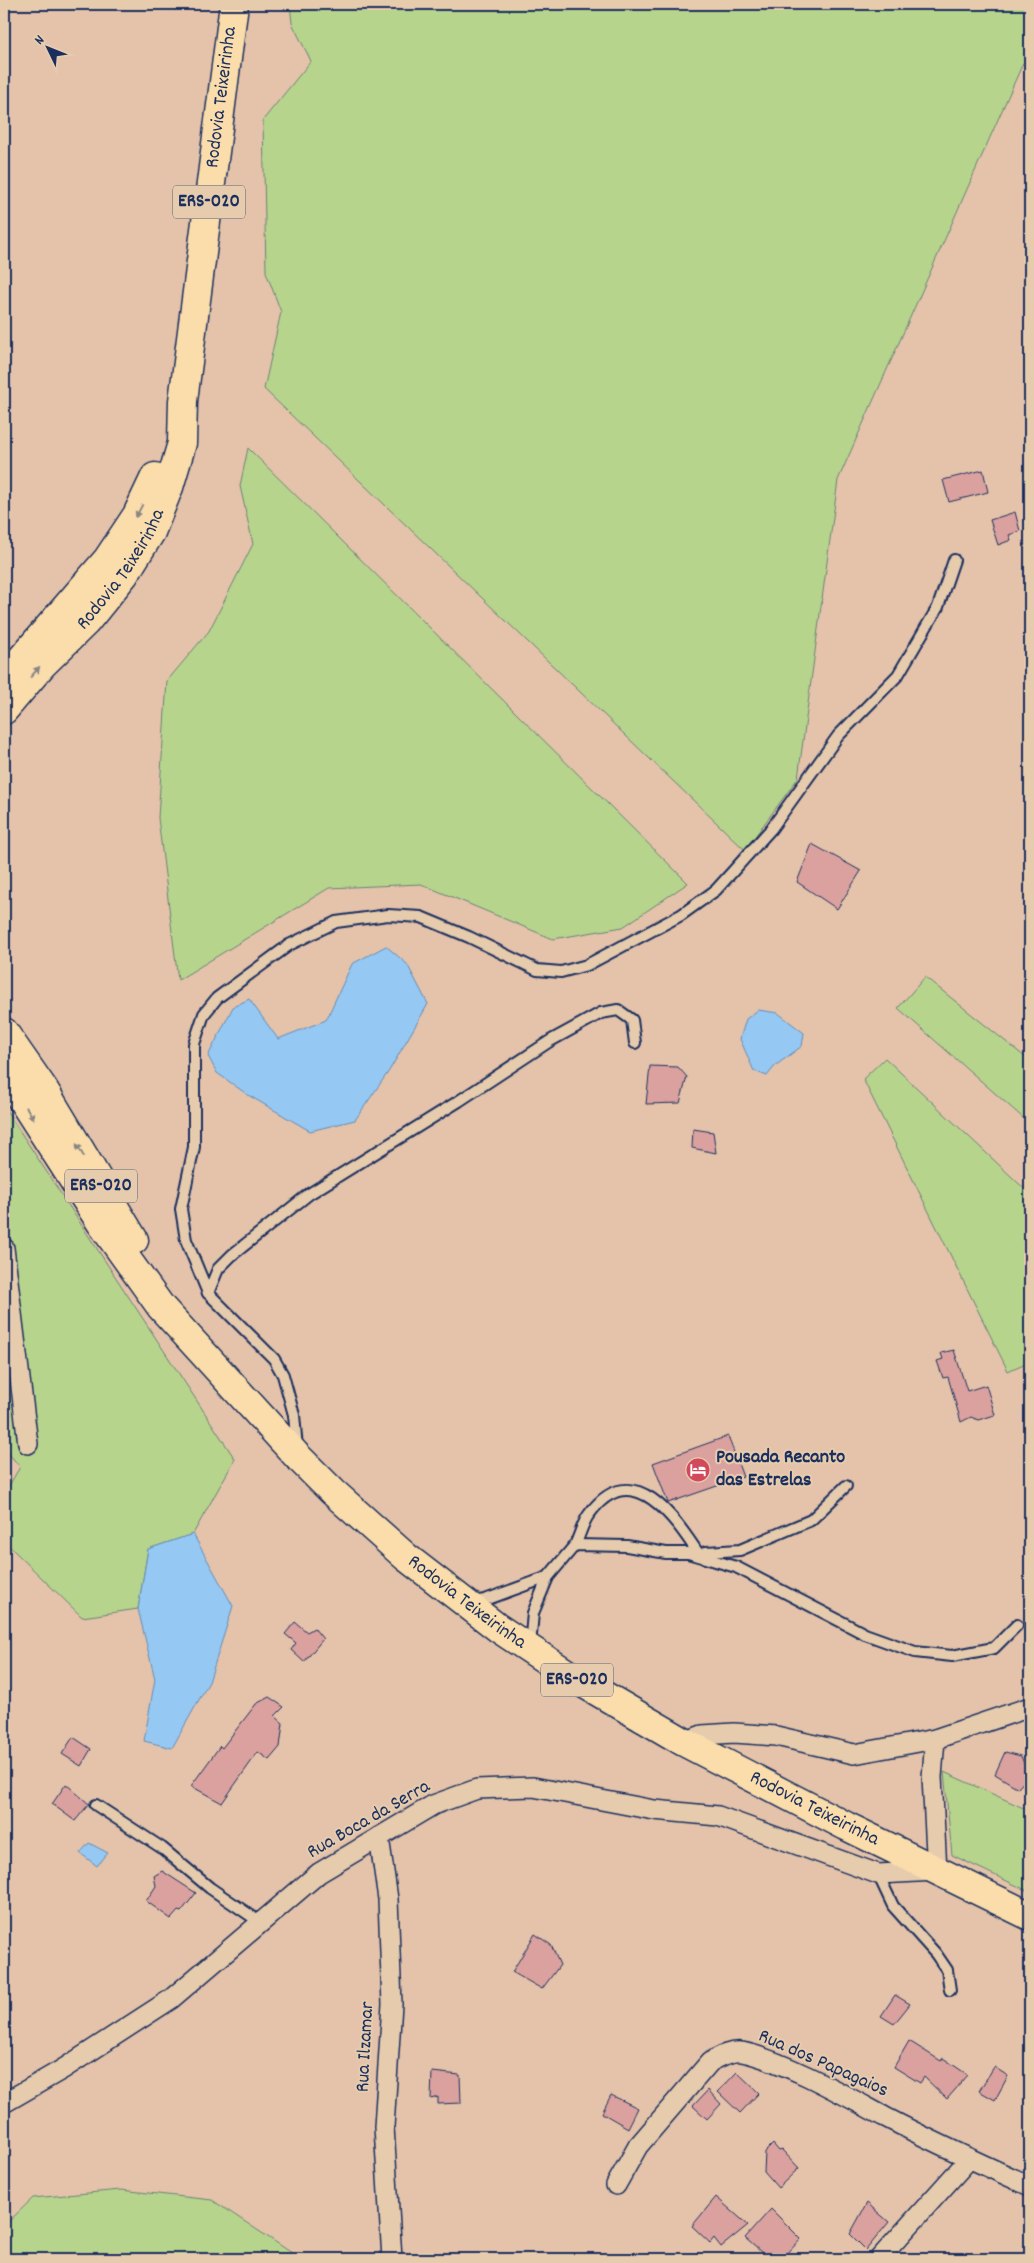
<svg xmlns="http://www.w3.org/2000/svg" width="1034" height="2263" font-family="Dekko,sans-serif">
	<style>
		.green { fill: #b7d48c; stroke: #698275 }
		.water { fill: #95c8f2; stroke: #648bb7 }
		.building { fill: #dba19f; stroke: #1b2f5e }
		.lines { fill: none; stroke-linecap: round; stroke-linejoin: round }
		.service-casing { stroke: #1b2f5e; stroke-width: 14 }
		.minor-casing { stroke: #1b2f5e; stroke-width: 22 }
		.primary-casing { stroke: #1b2f5e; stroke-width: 31 }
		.service { stroke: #e6cbad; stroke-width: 10 }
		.minor { stroke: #e6cbad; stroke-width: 19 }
		.primary { stroke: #faddab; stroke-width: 28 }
		.oneway { fill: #8a8684 }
		.labels { text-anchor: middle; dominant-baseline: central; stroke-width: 4; stroke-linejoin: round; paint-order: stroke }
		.shield { fill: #e6cbad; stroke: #585e76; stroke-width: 1 }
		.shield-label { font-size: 19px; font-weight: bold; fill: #1b2f5e }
		.street-label { font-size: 20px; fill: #1b2f5e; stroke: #e6cbad }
		.poi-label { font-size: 20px; font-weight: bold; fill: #1b2f5e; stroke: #e6cbad; text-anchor: start }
	</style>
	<rect width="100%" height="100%" fill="#e4c3aa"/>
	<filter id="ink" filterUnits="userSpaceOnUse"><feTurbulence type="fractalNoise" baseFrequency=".02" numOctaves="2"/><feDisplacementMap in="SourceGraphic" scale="10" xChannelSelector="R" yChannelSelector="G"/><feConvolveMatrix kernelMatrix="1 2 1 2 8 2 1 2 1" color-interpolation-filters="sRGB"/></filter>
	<g filter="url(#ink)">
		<g class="green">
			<path d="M290,4h740v67l-7,-8 -185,417 -40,298 -53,72 -481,-461 17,-77 -15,-40 -3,-152 48,-59 -19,-38z"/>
			<path d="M248,448l440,435 -65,44 -70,12 -132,-55 -92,4 -151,92 -20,-162 9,-137 42,-50 44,-87 -13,-58z"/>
			<path d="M925,977l105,84v63l-132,-116z"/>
			<path d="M885,1058l145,136v167l-22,10 -145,-292z"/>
			<path d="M4,1107l231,352 -42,75 -45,15 -10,60 -56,8 -78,-76v-47l16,-27 -16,-19z"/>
			<path d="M944,1772l86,39v81l-78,-37z"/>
			<path d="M121,2190l91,10 89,59h-297v-33l29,-28z"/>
		</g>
		<g class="water">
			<path d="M386,946l21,18 21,40 -39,67 -34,49 -45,11 -62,-36 -31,-22 -9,-17 25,-49 16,-8 29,40 48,-19 26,-56z"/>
			<path d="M758,1010l20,3 26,20 -2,13 -27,20 -8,10 -13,-5 -14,-32 6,-20z"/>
			<path d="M193,1534l40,72 -24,76 -37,66 -28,-7 11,-62 -17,-70 10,-60z"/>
			<path d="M89,1843l19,10 -11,13 -17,-13z"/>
		</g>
		<g class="building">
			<path d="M983,470l5,22 -39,10 -6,-22z"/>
			<path d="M1015,512l5,19 -11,4 2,5 -13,5 -8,-25z"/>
			<path d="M812,844l49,27 -24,38 -40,-27z"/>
			<path d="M650,1066l28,1 9,10 -7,26 -34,1z"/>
			<path d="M693,1129l20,3 3,21 -24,-5z"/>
			<path d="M954,1350l13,41 19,-6 9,30 -17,5 -7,-3 -10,5 -13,-45 -5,1 -6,-17 6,-2 -2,-6z"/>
			<path d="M728,1436l15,41 -75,26 -15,-40z"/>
			<path d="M295,1622l12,10 7,-4 9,11 -19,23 -13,-12 5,-7 -11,-9z"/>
			<path d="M269,1697l15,10 -9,9 8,7 -3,24 -11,13 -11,-8 -36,51 -31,-17 29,-40 2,2 34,-44z"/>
			<path d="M73,1737l18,12 -10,17 -19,-12z"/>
			<path d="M1005,1752l16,4 8,20 -11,12 -23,-14z"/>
			<path d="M66,1784l23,20 -14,17 -23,-17z"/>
			<path d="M162,1871l34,22 -15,19 -3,-1 -7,8 -25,-18 10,-15 -2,-10z"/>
			<path d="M535,1934l16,11 9,20 -18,24 -30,-17z"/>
			<path d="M895,1995l15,9 -16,20 -13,-8z"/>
			<path d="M909,2041l32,20 2,-3 25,17 -21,24 -23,-22 -4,6 -26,-16z"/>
			<path d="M994,2067l14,9 -13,24 -16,-9z"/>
			<path d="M432,2072l28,3 1,28 -23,1v-7l-7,2z"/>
			<path d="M737,2072l22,21 -19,20 -22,-21z"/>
			<path d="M708,2090l13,14 -14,15 -14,-13z"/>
			<path d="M611,2095l27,13 -10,20 -26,-15z"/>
			<path d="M773,2144l6,7 3,-1 17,18 -21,20 -14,-16 1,-20z"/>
			<path d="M716,2197l32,28 -27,22 -7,-9 -4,5 -18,-17z"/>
			<path d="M867,2203l22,19 -23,28 -16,-16z"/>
			<path d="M771,2209l30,30 -19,20h-13l-24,-21z"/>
		</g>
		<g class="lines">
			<defs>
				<g id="service">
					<path d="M208,1293l10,-24 14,-14 77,-61 150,-93 91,-60 51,-28 17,-3 14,10 3,23"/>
					<path d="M297,1448l-3,-33 -11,-40 -9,-16 -66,-66 -22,-53 -5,-31 13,-62v-103l10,-30 13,-16 72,-53 47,-23 52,-7 33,2 48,20 68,33 24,2 26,-7 94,-50 35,-25 55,-61 67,-93 60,-61 40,-68 16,-47"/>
					<path d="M575,1545c5,-10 8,-24 15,-32 43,-57 85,5 110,43l6,-4 34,-2 71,-30 35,-34"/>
					<path d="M473,1602l12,-2 63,-23"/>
					<path d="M530,1646l3,-33 15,-36 27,-32 52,1 39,7h22l48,14 129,67 50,18 37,4 42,-8 23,-23"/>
					<path d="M96,1805l66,43 48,40 50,34"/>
					<path d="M878,1874l15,32 43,48 11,16 3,20"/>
				</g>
				<g id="minor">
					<path d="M4,1248l24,196"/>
					<path d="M684,1742l18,-7 32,-2 42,3 78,18 81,-15 95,-32"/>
					<path d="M379,1837l9,62 4,105 -8,123 8,132"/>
					<path d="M4,2103l59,-34 108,-70 148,-126 114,-68 44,-16 56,-2 121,23 64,6 160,58 59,-3 -5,-94 3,-38"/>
					<path d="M616,2185l22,-39 72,-84c9,-5 21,-12 32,-10 43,9 104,44 143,65 48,25 96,47 145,69"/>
					<path d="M879,2259l90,-100"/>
				</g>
				<g id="primary">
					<path d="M4,679l103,-119 30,-45 18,-38"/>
					<path id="s1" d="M4,710l38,-45 44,-43 38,-47 27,-43 18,-45 13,-44 1,-42 51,-397"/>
					<path d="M4,1032l39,56 91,152"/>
					<path id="s2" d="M4,1072l97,151 60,84 136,149 36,36 73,65 92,71 71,47 115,67 162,84 184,90"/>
				</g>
			</defs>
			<use href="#service" class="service-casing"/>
			<use href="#minor" class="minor-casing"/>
			<use href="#primary" class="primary-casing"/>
			<use href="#service" class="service"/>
			<use href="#minor" class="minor"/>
			<use href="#primary" class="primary"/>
		</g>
		<defs><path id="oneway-solid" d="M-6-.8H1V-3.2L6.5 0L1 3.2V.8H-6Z" transform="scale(1.25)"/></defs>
		<g class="oneway">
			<use href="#oneway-solid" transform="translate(139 511) rotate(118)"/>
			<use href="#oneway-solid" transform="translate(35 672) rotate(-49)"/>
			<use href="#oneway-solid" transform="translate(30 1113) rotate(57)"/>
			<use href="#oneway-solid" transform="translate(80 1150) rotate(-121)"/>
		</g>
	</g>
	<defs>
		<symbol id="hotel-disc" viewBox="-11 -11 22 22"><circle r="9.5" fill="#d1495b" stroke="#e6cbad"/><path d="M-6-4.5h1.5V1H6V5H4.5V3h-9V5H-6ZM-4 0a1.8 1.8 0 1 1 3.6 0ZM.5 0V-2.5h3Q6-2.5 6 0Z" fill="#fff"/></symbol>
	</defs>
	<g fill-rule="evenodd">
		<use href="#hotel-disc" x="684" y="1456" width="28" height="28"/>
	</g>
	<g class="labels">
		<g class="shield">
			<rect x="173" y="185.5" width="72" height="33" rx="4"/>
			<rect x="65" y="1169.5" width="72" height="33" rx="4"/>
			<rect x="541" y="1663.5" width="72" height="33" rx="4"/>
		</g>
		<g class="shield-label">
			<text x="209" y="202">ERS-020</text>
			<text x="101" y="1186">ERS-020</text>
			<text x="577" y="1680">ERS-020</text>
		</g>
		<g class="street-label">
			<text stroke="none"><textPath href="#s1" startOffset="674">Rodovia Teixeirinha</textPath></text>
			<text stroke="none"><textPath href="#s1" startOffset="184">Rodovia Teixeirinha</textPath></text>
			<text stroke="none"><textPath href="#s2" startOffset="709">Rodovia Teixeirinha</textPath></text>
			<text stroke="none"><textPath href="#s2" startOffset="1114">Rodovia Teixeirinha</textPath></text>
			<text transform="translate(369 1820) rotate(-30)">Rua Boca da Serra</text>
			<text transform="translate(366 2047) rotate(-87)">Rua Ilzamar</text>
			<text transform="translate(823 2064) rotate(24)">Rua dos Papagaios</text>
		</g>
		<g class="poi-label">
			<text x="716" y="1458">Pousada Recanto<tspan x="716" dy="23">das Estrelas</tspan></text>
		</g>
	</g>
	<rect width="1034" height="2263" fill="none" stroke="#e6cbad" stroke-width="20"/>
	<rect x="10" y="10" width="1014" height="2243" fill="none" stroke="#1b2f5e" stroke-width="2" filter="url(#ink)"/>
	<g transform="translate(48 48) rotate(313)" stroke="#e6cbad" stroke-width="4" paint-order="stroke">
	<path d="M0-4L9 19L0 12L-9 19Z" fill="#1b2f5e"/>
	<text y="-8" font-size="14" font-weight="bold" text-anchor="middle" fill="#1b2f5e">N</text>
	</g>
</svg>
